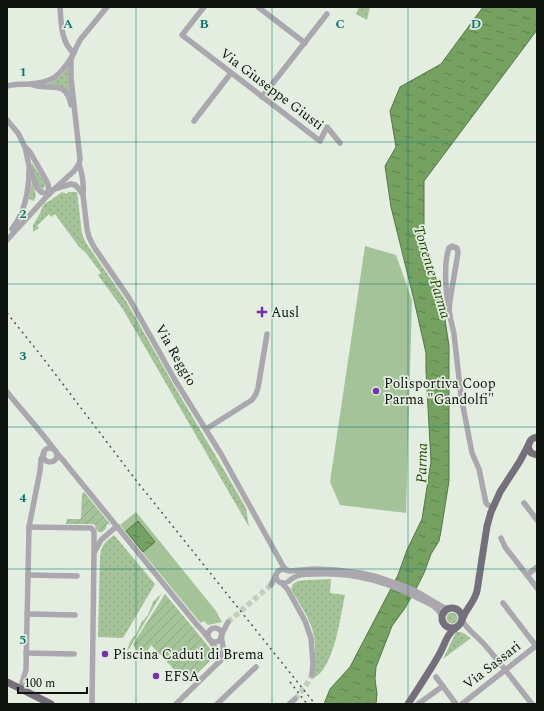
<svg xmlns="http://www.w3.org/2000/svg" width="544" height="711" font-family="Spectral,serif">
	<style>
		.grass { fill: url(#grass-dots) }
		.garden { fill: url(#garden-furrows) }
		.pitch { fill: #a5c399 }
		.water { fill: url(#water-ripples); stroke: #567648 }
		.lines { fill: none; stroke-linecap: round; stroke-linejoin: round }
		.minor-tunnel { stroke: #c4cdc0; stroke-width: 5.5; stroke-dasharray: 5.5 3; stroke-linecap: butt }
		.minor { stroke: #aaa7ae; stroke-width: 5.5 }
		.major { stroke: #746f7a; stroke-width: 7 }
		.rail { stroke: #4e544c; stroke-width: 1.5; stroke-dasharray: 2 4; stroke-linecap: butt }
		.grid { fill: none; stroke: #0f766e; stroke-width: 1; stroke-opacity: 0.55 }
		.poi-dot { fill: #7532a7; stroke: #e4eee0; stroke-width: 1.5 }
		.labels { text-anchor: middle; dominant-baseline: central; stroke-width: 3.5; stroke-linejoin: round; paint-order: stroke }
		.street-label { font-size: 14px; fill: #0f130e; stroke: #e4eee0 }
		.poi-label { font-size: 14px; fill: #0f130e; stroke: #e4eee0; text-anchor: start }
		.water-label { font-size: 15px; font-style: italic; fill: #1f4902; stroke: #e4eee0 }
		.grid-label { font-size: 13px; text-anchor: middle; font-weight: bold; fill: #0f766e; stroke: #e4eee0; stroke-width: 3.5; stroke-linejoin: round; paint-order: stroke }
	</style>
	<defs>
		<pattern id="grass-dots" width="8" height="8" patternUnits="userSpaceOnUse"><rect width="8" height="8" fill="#a5c399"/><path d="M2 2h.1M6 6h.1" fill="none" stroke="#8da783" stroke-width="1.8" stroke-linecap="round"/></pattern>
		<pattern id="garden-furrows" width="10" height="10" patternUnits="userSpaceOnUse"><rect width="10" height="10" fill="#a5c399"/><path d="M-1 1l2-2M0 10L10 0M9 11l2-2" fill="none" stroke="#8da783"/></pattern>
		<pattern id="water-ripples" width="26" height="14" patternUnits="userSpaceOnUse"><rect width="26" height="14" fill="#75a161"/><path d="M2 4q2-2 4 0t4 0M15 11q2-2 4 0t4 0" fill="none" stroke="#5e824e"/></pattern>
	</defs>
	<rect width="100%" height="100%" fill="#e4eee0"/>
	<g class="grass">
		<path d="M359,7h11l-3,13 -11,-6z"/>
		<path d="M69,65l1,29 -2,-3 -22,-6c11,-5 17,-10 23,-20z"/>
		<path d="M32,163l13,20v3l-2,3h-1l-4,-4 -7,-21z"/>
		<path d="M32,181l4,15 -2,5 -5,-2z"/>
		<path d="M62,192l5,2 1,-2h9l5,42 4,9 40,58 50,88 41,69 29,50 3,19 -114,-197 -13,-22 -24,-33 3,-2 -15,-20 -7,-6 -24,-33 -4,3 -2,-3 -12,12 2,2 -6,4v-7l6,-10 5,-11 7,-4z"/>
		<path d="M114,535l41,49 -32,54 -25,-1 2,-81c2,-12 5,-14 14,-21z"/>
		<path d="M331,579l-1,14 15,2c-5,23 -8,53 -21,73 -2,4 -7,8 -11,11 2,-14 3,-29 1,-43 -3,-17 -15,-32 -23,-47l2,-5 5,-3 9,-1z"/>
		<path d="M162,593l-33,56 -2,1 4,-10 6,-7 4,-10 7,-8 5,-13z"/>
		<circle cx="452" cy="618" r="5.5"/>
		<path d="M456,632c6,-1 10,3 15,6l-28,21z"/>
	</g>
	<g class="garden">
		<path d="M84,492l26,32 -1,1 -1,-1h-1c-1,10 -11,11 -12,1l-3,-1h-26l1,-5h14l1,-25z"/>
		<path d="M165,594l49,59 -1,5 -26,25 -36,-38 -9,17 -9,-18z"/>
	</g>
	<g class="pitch">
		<path d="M365,246l31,9 16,45 -6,213 -66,-8 -10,-23z"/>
		<path d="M136,512l80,99 6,11 -14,3 -4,-4 -3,2 -2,-2 -79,-96z"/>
	</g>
	<g class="water">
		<path d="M483,7h54v23l-113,151v55l18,64 7,46v135l-8,50 -2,10 -8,13 -7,19 -7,14 -12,21 -13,18 -16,41 -1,12 2,15 -1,10h-52l6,-15 20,-22 48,-92 9,-25 15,-31 9,-57 -5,-91v-18l-12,-53 -23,-93 -6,-41 11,-19 -6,-36 10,-24 41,-23z"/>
		<path d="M138,521l17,21 -12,10 -17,-21z"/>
	</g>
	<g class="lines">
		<g class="minor-tunnel">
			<path d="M228,622l43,-37"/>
			<path d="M295,699l10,-12 7,-12"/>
		</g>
		<g class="minor">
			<path d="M60,7c1,14 1,37 14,46"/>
			<path d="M204,7l-22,28 138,106 7,-14 13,16"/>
			<path d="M258,7l47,36"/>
			<path d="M33,85c18,6 33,-6 38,20"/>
			<path d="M7,86c7,-2 14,-2 22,-2 24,-1 30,-8 43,-27"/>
			<path d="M262,97l65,-83"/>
			<path d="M7,120l11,13 7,14 4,19 8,22 4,4 8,2"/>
			<path d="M194,121l37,-48"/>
			<path d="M25,147l5,5 16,28 2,4 1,10"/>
			<path d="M79,164c3,9 5,21 4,31"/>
			<path d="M54,189l17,-5 4,1 4,4 4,6 4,34 2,8 5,10 35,51 46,82 46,74 62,112 3,4 4,1 24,-2 22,1 25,3 17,4 29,10 14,7 22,13 6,2"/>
			<path d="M12,229c13,-17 17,-37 17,-59"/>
			<path d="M7,240l42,-46 25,-23 5,-7 1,-5 -9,-81v-20l9,-18 27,-33"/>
			<path d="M450,315c-4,-17 -7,-51 -1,-67l3,-2 5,2 1,5 -8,47 -1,12 5,22 7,62 11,57 7,16 7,34 2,2 5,2"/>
			<path d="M7,392c16,20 34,39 49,60 3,5 7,7 10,12l132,162c5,4 22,27 23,32 0,1 -1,2 -1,3"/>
			<path d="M206,429l46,-29 4,-6 2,-6 9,-54"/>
			<circle cx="50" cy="455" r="7"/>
			<path d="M524,503l13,17"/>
			<path d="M29,527l62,1 2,2 1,2v19"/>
			<path d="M501,538l4,9 32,41"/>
			<path d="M28,575l49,1"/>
			<path d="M276,575c0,6 4,9 9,8"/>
			<path d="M527,575l10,-8"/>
			<path d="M289,581c7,-7 16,-7 26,-7 37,-2 74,8 107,26 8,4 18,8 20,18"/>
			<path d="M282,583l6,7 17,31 6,17 2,25 -1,12"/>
			<path d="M271,585l7,-14 5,-2 4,1"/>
			<path d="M503,603l33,43"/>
			<path d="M27,614l48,1"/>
			<path d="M462,620c5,10 14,15 21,23 17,19 33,41 49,61"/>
			<circle cx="215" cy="635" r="7"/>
			<path d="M26,653l48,1"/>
			<path d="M436,677l20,27"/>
			<path d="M20,689l6,-19 3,-143 11,-56 1,-12 3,-5"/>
			<path d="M92,704l2,-151 7,-13 16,-14"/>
			<path d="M176,704l46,-45 2,-7 -3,-16 7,-14"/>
			<path d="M217,704l39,-37"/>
			<path d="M289,704l6,-5"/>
			<path d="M418,704l25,-18"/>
			<path d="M462,704l75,-59"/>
		</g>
		<g class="major">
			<path d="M537,437c-6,1 -8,4 -9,10l3,6 6,2"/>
			<circle cx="452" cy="618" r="10"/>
			<path d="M462,620c4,-12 12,-17 15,-29l10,-65 4,-14 9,-20 20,-31 9,-17"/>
			<path d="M7,682l44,22"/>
			<path d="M408,704c11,-17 22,-33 32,-51 5,-9 7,-20 17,-26"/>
		</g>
		<g class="rail">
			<path d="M7,313l36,45 92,121 180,225"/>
			<path d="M290,682l17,22"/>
		</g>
	</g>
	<path class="grid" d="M136,7v697M272,7v697M408,7v697M7,142h530M7,284h530M7,427h530M7,569h530"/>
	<g class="poi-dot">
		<path d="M260 306h4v4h4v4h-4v4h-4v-4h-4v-4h4z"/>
		<circle cx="376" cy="391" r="4"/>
		<circle cx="105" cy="654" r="4"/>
		<circle cx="156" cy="676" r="4"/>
	</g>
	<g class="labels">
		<g class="street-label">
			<text transform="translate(272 89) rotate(37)">Via Giuseppe Giusti</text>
			<text transform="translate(176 355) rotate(60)">Via Reggio</text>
			<text transform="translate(492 665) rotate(-38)">Via Sassari</text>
		</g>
		<g class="poi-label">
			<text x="271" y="312">Ausl</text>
			<text x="384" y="383">Polisportiva Coop<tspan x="384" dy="16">Parma "Gandolfi"</tspan></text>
			<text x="113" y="654">Piscina Caduti di Brema</text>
			<text x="164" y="676">EFSA</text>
		</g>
		<g class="water-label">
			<text transform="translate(432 272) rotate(73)">Torrente Parma</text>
			<text transform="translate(422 463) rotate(-89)">Parma</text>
		</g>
	</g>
	<g class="grid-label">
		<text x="68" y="28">A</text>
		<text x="204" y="28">B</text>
		<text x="340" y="28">C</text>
		<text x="476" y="28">D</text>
		<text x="23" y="76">1</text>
		<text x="23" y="218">2</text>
		<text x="23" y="360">3</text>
		<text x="23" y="502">4</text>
		<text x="23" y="644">5</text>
	</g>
	<rect width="544" height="711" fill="none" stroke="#0f130e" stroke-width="16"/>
	<path d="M18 687v6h69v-6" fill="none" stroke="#0f130e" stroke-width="2"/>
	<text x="24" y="687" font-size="12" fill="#0f130e" stroke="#e4eee0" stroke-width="3" paint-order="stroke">100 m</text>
</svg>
